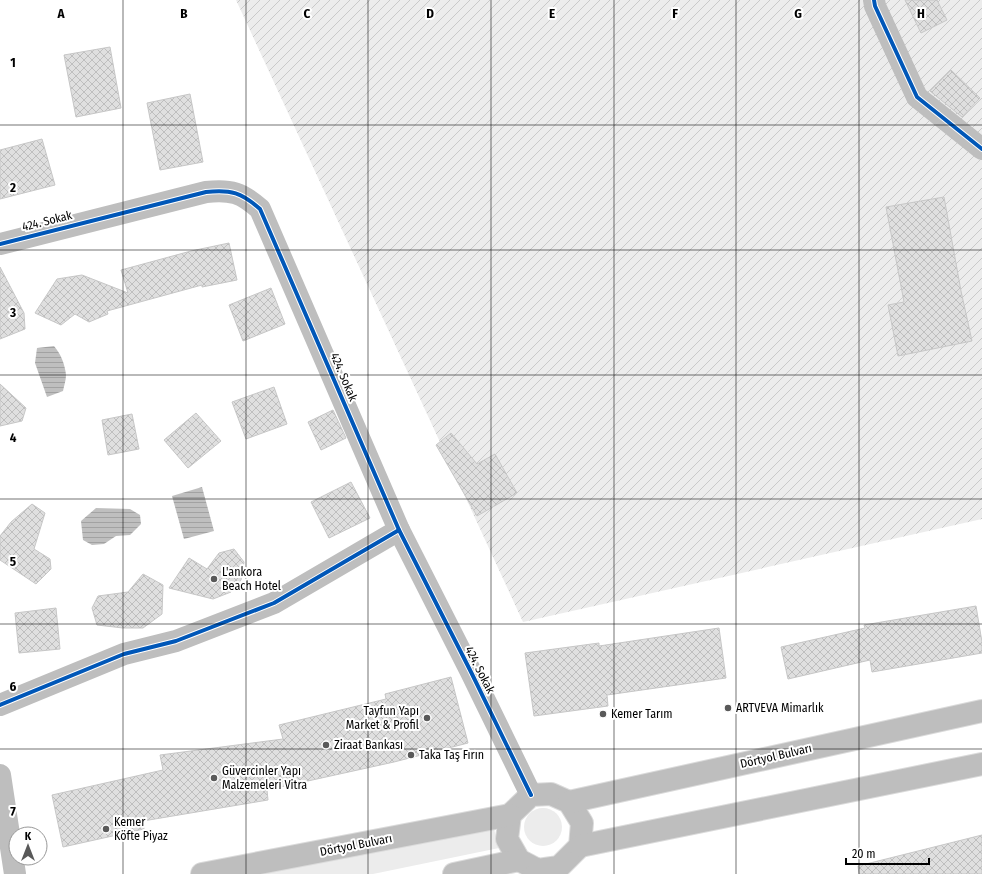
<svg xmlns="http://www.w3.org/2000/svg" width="982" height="874" font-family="'Fira Sans Condensed',sans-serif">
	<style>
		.grass { fill: #ececec }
		.garden { fill: url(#garden-furrows) }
		.water { fill: url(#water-rules) }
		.building { fill: url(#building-cross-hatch); stroke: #c7c7c7 }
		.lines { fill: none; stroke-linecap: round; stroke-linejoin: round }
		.major-casing { stroke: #dbdbdb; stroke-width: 24 }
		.minor { stroke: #bebebe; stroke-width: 22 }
		.major { stroke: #bebebe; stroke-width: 22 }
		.cycleway-casing { stroke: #fff; stroke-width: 6 }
		.cycleway { stroke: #0057b8; stroke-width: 4 }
		.grid { fill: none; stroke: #000; stroke-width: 1; stroke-opacity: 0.55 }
		.poi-dot { fill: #595959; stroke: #fff; stroke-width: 1.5 }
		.labels { text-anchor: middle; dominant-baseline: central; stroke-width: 4; stroke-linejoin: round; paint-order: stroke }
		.street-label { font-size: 12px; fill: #000; stroke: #fff }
		.poi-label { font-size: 12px; fill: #000; stroke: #fff; text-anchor: start }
		.grid-label { font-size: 13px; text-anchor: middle; font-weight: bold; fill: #000; stroke: #fff; stroke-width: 4; stroke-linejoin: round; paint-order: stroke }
	</style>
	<defs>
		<pattern id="garden-furrows" width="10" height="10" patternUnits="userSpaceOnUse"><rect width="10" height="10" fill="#ececec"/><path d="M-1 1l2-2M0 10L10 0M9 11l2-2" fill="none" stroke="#c9c9c9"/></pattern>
		<pattern id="water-rules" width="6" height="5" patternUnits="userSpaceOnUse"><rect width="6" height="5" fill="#bfbfbf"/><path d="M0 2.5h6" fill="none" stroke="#a2a2a2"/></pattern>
		<pattern id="building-cross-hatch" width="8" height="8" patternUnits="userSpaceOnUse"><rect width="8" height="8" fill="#dfdfdf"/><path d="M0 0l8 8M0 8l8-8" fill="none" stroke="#bebebe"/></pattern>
	</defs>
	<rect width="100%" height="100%" fill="#fff"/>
	<g class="grass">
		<circle cx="543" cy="827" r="19"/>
		<path d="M493,825l6,23 -126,26h-109z"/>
	</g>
	<path class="garden" d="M236,0h746v519l-459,103z"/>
	<g class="water">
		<path d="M54,346c7,8 11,19 12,29 0,5 -2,11 -3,16l-16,6 -12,-34 2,-15z"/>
		<path d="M202,487l12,44 -30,8 -12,-43z"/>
		<path d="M96,508l34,1 10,6 1,9 -11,11 -14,1 -12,8 -12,1 -9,-5 -2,-19z"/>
	</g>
	<g class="building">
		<path d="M905,0h32l10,20 -26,13z"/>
		<path d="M110,47l11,61 -45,9 -12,-62z"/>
		<path d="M951,70l29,28 -18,19 -32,-26z"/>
		<path d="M190,94l13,68 -43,8 -13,-67z"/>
		<path d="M42,139l13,46 -55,14v-49z"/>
		<path d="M944,197l17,94 11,50 -74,15 -10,-51 16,-3 -18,-95z"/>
		<path d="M229,243l8,37 -35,7v-2l-95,26 1,3 -19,8 -14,-8 -14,11 -26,-12 22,-34 25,-4 46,18 -7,-23 70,-19z"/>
		<path d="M0,267l24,46 1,16 -25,10z"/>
		<path d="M271,288l14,36 -42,17 -14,-36z"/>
		<path d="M0,384l26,24 -4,13 -22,5z"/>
		<path d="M274,387l13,37 -41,15 -14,-37z"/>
		<path d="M333,410l13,28 -25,12 -13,-28z"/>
		<path d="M196,413l25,28 -33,27 -24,-28z"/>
		<path d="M132,414l7,35 -31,6 -6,-35z"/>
		<path d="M451,433l26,31 18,-10 22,39 -40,23 -41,-71z"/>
		<path d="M351,482l19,36 -41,20 -18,-36z"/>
		<path d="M32,504l13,9 -11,36 16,10 1,10 -15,15 -36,-24v-24l11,-14z"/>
		<path d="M234,549l10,13 -3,18 -10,12 -18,7 -44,-11 20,-30 18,11 12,-16z"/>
		<path d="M143,574l20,11 -1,29 -19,14h-20l-26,-3 -5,-17 6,-12 30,-4z"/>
		<path d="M976,606l6,36v11l-110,19 -2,-12 -82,19 -7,-32 84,-19 -1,-3z"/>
		<path d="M56,608l4,41 -41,4 -4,-40z"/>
		<path d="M719,628l7,50 -119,17 1,11 -74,10 -9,-63 74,-10v3z"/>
		<path d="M451,677l17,66 -74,19 -127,28 1,10 -125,21 1,8 -81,18 -11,-52 111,-25 -3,-15 123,-16 -4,-14 107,-26 -1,-5z"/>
		<path d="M982,835v39h-123l-1,-8z"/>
	</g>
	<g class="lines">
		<defs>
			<g id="major">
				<path d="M551,794l18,8 13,21 -2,23 -21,21 -21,3 -19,-10 -12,-21 3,-24 21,-20z"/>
				<path d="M569,802l413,-91"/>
				<path d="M580,846l402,-82"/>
				<path d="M202,874l308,-59"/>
				<path d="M454,874l65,-14"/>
			</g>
		</defs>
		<use href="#major" class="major-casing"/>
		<g class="minor">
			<path d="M874,0l1,6 42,91 65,52"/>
			<path d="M0,244l206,-52c25,-3 36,1 54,17l139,321 72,142 60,123"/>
			<path d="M0,705l124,-51 52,-13 98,-38 125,-73"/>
			<path d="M0,775l15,99"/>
		</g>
		<use href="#major" class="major"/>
		<defs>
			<g id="cycleway">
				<path d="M874,0l1,6 42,91 65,52"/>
				<path d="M0,244l206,-52c25,-3 36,1 54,17l139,321 72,142 60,123"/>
				<path d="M0,705l124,-51 52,-13 98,-38 125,-73"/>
			</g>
		</defs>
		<use href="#cycleway" class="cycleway-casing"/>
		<use href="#cycleway" class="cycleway"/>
	</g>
	<path class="grid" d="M123,0v874M246,0v874M368,0v874M491,0v874M614,0v874M736,0v874M859,0v874M0,125h982M0,250h982M0,375h982M0,499h982M0,624h982M0,749h982"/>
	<g class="poi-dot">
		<circle cx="214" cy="579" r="4"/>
		<circle cx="728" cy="708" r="4"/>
		<circle cx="603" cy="714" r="4"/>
		<circle cx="427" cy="718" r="4"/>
		<circle cx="326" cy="745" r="4"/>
		<circle cx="411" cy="755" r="4"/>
		<circle cx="214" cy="778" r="4"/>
		<circle cx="106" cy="829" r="4"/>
	</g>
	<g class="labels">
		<g class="street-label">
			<text transform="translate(47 221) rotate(-14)">424. Sokak</text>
			<text transform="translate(344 377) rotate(67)">424. Sokak</text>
			<text transform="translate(480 670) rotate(63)">424. Sokak</text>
			<text transform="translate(776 756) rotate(-13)">Dörtyol Bulvarı</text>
			<text transform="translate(356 845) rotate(-11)">Dörtyol Bulvarı</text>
		</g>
		<g class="poi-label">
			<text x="222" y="572">L'ankora<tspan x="222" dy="14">Beach Hotel</tspan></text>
			<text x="736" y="708">ARTVEVA Mimarlık</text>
			<text x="419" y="711" text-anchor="end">Tayfun Yapı<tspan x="419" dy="14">Market &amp; Profil</tspan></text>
			<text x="611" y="714">Kemer Tarım</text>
			<text x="334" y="745">Ziraat Bankası</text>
			<text x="419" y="755">Taka Taş Fırın</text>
			<text x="222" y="771">Güvercinler Yapı<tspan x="222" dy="14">Malzemeleri Vitra</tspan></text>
			<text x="114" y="822">Kemer<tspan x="114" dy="14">Köfte Piyaz</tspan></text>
		</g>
	</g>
	<g class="grid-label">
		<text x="61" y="18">A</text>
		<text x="184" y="18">B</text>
		<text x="307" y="18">C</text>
		<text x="430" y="18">D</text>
		<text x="552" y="18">E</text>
		<text x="675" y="18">F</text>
		<text x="798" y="18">G</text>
		<text x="921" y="18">H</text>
		<text x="13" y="67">1</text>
		<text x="13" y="192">2</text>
		<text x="13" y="317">3</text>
		<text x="13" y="442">4</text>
		<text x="13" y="566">5</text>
		<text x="13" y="691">6</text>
		<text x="13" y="816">7</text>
	</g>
	<g transform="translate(28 846)"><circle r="19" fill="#ffffff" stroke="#999999"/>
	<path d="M0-3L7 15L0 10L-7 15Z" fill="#595959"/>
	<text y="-6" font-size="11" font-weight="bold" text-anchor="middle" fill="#000000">K</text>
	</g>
	<path d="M846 858v6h83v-6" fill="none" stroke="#000000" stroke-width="2"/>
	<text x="852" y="858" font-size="12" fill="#000000" stroke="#ffffff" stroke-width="3" paint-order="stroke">20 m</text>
</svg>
